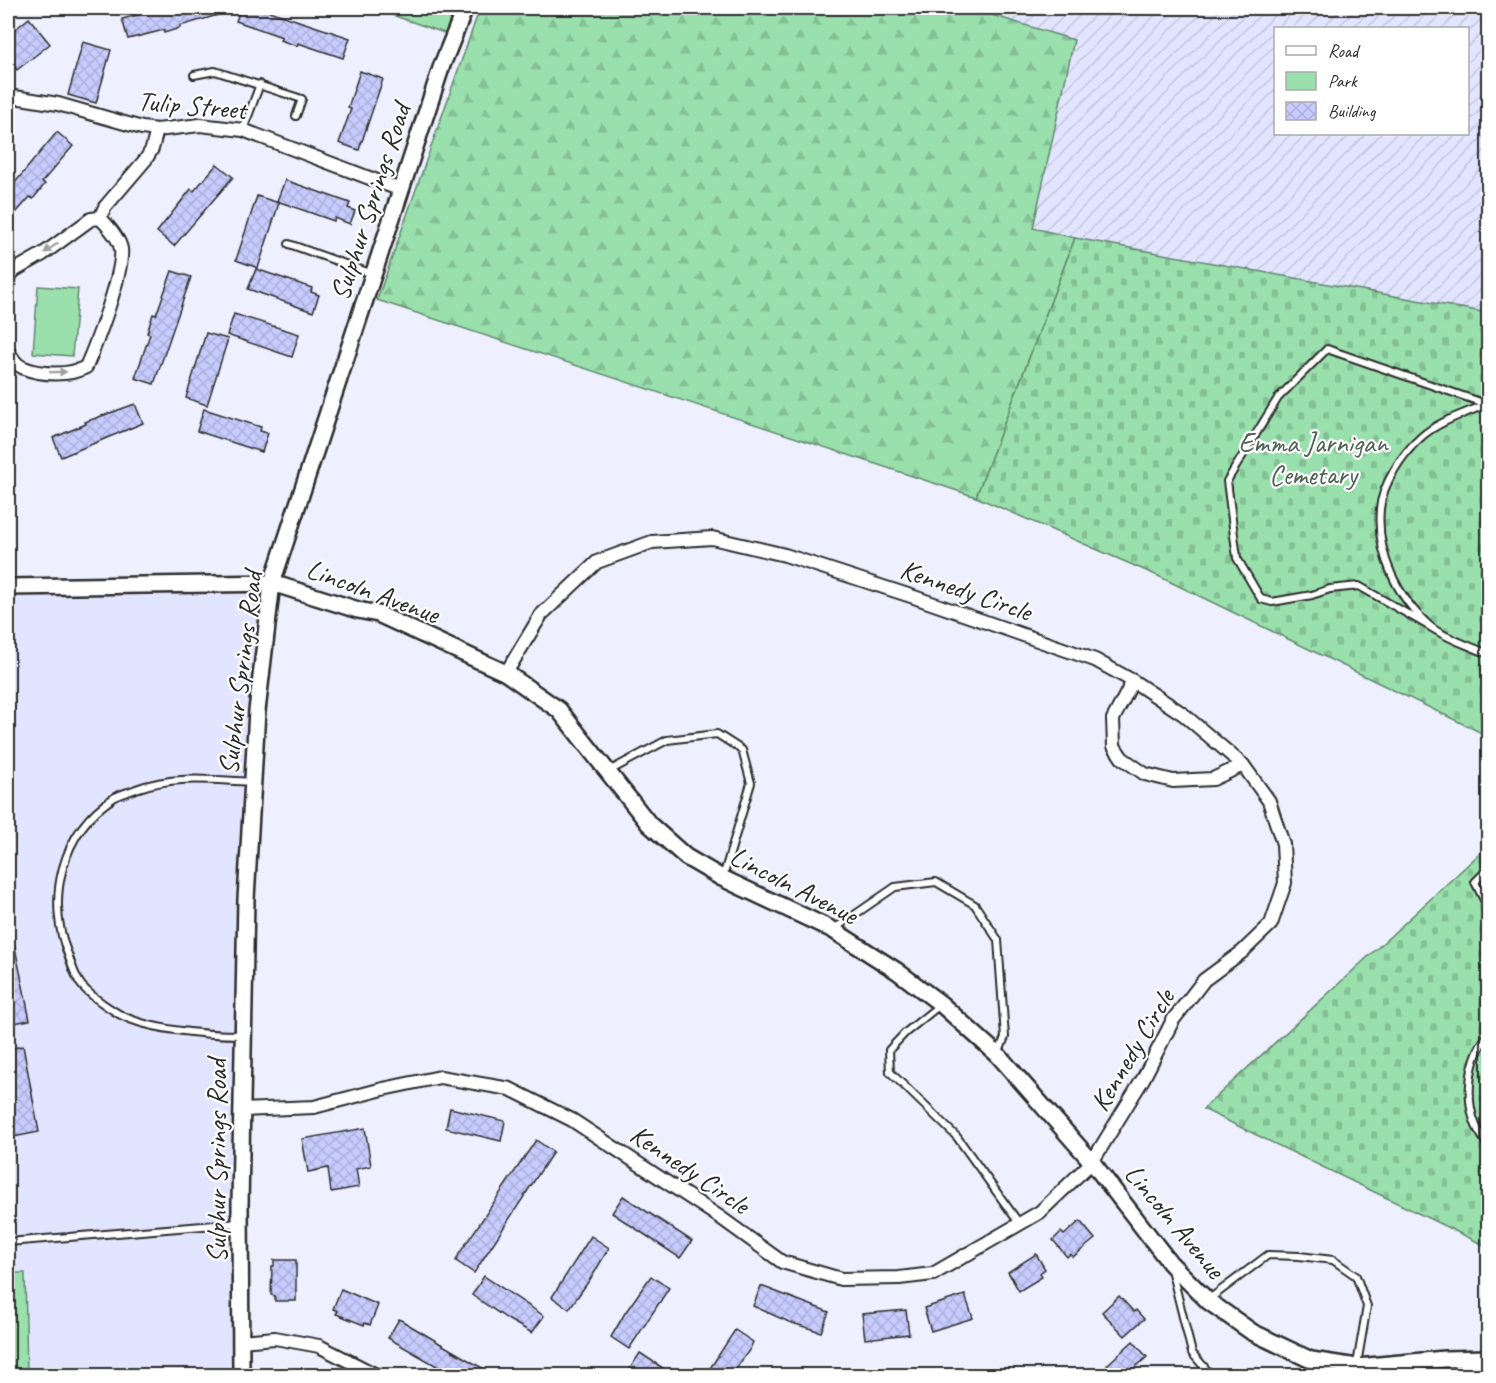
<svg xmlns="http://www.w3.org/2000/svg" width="1496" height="1383" font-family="Caveat,sans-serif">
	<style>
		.built { fill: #e2e5ff }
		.industrial { fill: url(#industrial-furrows); fill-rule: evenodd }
		.green { fill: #99e0ad; stroke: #62866c; stroke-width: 1.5 }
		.forest { fill: url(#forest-firs); stroke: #62866c; stroke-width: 1.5 }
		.cemetery { fill: url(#cemetery-stones); stroke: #62866c; stroke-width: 1.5 }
		.building { fill: url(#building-cross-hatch); stroke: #2b2b2b; stroke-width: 1.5 }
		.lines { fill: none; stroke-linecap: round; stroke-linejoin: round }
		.service-casing { stroke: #2b2b2b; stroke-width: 10 }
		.minor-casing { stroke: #2b2b2b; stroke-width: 16 }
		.tertiary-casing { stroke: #2b2b2b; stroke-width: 20 }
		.service { stroke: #fff; stroke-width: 6 }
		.minor { stroke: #fff; stroke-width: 12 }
		.tertiary { stroke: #fff; stroke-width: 15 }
		.oneway { fill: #a0a0a0 }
		.labels { text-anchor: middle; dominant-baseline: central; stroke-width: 4.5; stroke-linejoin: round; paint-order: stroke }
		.street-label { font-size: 28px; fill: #2b2b2b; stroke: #fff }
		.park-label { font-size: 28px; fill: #4c6152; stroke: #fff }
	</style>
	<defs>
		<pattern id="industrial-furrows" width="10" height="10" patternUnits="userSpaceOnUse" patternTransform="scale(1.5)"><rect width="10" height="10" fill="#e2e5ff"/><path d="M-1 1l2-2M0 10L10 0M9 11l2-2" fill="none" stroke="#c2c5db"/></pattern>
		<pattern id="forest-firs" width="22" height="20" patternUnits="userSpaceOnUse" patternTransform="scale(1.5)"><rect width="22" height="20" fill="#99e0ad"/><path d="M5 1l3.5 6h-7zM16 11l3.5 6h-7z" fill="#84c095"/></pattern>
		<pattern id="cemetery-stones" width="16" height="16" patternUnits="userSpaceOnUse" patternTransform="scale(1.5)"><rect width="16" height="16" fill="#99e0ad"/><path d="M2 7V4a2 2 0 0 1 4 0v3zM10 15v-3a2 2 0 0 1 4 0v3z" fill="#84c095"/></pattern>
		<pattern id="building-cross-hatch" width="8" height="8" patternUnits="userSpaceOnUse" patternTransform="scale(1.5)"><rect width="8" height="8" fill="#c7ccfe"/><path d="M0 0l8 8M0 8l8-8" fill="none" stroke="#abafda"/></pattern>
	</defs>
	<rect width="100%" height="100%" fill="#eef0ff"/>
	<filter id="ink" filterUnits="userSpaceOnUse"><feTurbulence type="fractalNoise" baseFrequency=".0167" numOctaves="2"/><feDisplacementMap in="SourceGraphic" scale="12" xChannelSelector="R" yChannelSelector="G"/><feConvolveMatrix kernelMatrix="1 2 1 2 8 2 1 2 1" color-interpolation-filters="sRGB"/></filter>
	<g filter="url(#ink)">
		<path class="built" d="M272,583l-15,128 -16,664h-233v-788z"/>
		<path class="industrial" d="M969,8h519v305l-413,-75 -42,-10 41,-188zM1276,28h192v106h-192z"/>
		<g class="green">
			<path d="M372,8h93l-12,28z"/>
			<path d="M38,286l40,3 -6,67 -39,-3z"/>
			<path d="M8,1273h17l2,102h-19z"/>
		</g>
		<path class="forest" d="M480,8h489l105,32 -41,188 42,10 -99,259 -599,-197z"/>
		<g class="cemetery">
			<path d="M1075,238l413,75v423l-330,-160 -182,-79z"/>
			<path d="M1488,846v401l-285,-138z"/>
		</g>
		<g class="building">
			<path d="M164,8h68v3l-52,15v2l-16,5v-3l-36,9 -6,-20z"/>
			<path d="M241,8h19l90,30 -7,20 -45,-15 -1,3 -17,-6 2,-3 -46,-16z"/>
			<path d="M29,18l21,26 -33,26 -9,-12v-23z"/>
			<path d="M83,42l28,8 -15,53 -28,-8z"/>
			<path d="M360,71l23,8 -24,71 -20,-7 12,-34 -3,-1z"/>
			<path d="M57,132l16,14 -31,36 3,2 -12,15 -3,-2 -22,25v-31z"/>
			<path d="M217,164l16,13 -59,69 -17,-14 34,-43 3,2z"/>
			<path d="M285,180l65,23 -2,5 7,3 -5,13 -15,-6 -1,3 -57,-20z"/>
			<path d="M257,196l22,7 -21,65 -22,-8z"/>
			<path d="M256,269l56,19 -1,4 8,3 -6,17 -65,-23z"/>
			<path d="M172,271l19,6 -37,107 -19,-6 15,-44 -3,-1 6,-19 3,1z"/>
			<path d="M234,314l65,20 -7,23 -65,-22z"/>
			<path d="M206,333l22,6 -21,66 -21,-7z"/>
			<path d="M135,404l8,19 -82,34 -8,-19 33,-14 -1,-2z"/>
			<path d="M204,409l57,18 -1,4 8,2 -6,19 -65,-21z"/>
			<path d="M13,938l17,82 -22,4v-85z"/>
			<path d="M23,1046l16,86 -31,6v-89z"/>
			<path d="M450,1108l55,13 -4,20 -55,-13z"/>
			<path d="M365,1128l6,38 -15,3 3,18 -28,5 -3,-24 -20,4 -6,-33z"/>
			<path d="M536,1140l17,12 -79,121 -18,-12 3,-7z"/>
			<path d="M623,1196l69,45 -12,17 -68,-45z"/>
			<path d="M1080,1221l15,18 -22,18 -3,-3 -3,3 -14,-17 8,-8 3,3z"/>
			<path d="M591,1236l18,12 -16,27 -24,34 -17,-12z"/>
			<path d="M1036,1254l9,15 -5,4 2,4 -23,14 -11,-19z"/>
			<path d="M274,1260h22v41h-21v-5l-4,-1 1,-29h2z"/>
			<path d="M484,1276l60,40 -12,17 -23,-13 -37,-25z"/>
			<path d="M651,1276l18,12 -40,61 -18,-12 14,-24z"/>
			<path d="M761,1286l68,26 -8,20 -32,-10 -36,-16z"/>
			<path d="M341,1289l37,16 -8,20 -5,-2 -1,2 -28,-11 2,-3 -5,-2z"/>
			<path d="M965,1295l8,23 -42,13 -7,-23z"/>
			<path d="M1119,1296l15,16 2,-2 8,9 -19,17 -23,-24z"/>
			<path d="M906,1310l3,24 -44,5 -3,-25z"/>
			<path d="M399,1319l42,25 55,32h-42l-66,-38z"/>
			<path d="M735,1330l18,12 -3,7 -19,27h-26z"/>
			<path d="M1133,1341l14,16 -15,13 5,6h-37l9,-9 -2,-2z"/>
			<path d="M640,1353l35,23h-37l-9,-6z"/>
		</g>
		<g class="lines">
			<defs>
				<g id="service">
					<path d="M194,75l21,-4 87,28 -6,17"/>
					<path d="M243,130l17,-46"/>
					<path d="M289,244l84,30"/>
					<path d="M1485,405c-22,9 -48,17 -65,33 -18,16 -38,47 -40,71 -4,44 17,89 51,118 12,10 42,20 57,27"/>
					<path d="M1432,628l-73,-42 -29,3 -18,6 -40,7 -11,-3 -24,-41 -10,-77 51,-83 49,-49 159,55"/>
					<path d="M609,771l58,-31 50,-6 25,16 9,33 -28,94"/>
					<path d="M1488,869l-13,13 9,18 4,2"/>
					<path d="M834,929l61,-42 41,-5 39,23 23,35 7,97 -7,18"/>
					<path d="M941,1004l-36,29 -16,17 1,22 67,65 62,86"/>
					<path d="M242,1035c-34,0 -100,-5 -128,-24 -11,-7 -23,-15 -32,-25 -6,-7 -10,-20 -13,-29 -24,-57 -8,-126 46,-160 6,-3 14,-5 21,-8 38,-14 76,-9 116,-7"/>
					<path d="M1488,1035c-20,24 -24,67 -10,95 3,5 7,11 10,16"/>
					<path d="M8,1242l231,-19"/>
					<path d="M1171,1269l21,84 20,23"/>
					<path d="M1208,1300l60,-45 31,1 34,4 23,16 11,30 -12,70"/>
				</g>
				<g id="minor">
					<path d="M8,96l50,8 84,24 15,2 43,-5 43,5 158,60"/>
					<path d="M100,218l5,-11 41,-48 6,-10 5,-19"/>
					<path d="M8,285l2,-10 5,-5 28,-16 48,-35 9,-1"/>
					<path d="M8,351c4,7 8,14 16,17 17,7 46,8 62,-1 10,-23 38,-95 35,-118 -2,-11 -13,-23 -21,-31"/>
					<path d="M1133,681l-20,38 1,27 8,12 23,16 28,7 40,-2 30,-14"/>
					<path d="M242,1110l72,-3 69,-18 57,-12 70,12 62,31 149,98 61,44 59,17 58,-1 34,-4 107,-62 52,-50 51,-83 30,-59 31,-40 38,-28 29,-28 14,-41 -2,-39 -14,-43 -26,-36 -60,-51 -50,-33 -38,-21 -181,-63 -129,-42 -73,-17 -60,4 -55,20 -56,53 -35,58"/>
					<path d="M241,1341l34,-3 44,8 59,30"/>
				</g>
				<g id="tertiary">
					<path d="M8,587l264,-4 86,27 20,4 128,59 53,37 90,114 37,33 36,21 111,52 64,41 44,33 57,51 94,107 78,101 38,38 44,31 59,28 46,7 88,-8 43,-1"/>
					<path d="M241,1376l-1,-172 6,-305 11,-188 15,-128 170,-518 23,-57"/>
				</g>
			</defs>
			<use href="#service" class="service-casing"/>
			<use href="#minor" class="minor-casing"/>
			<use href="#tertiary" class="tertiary-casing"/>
			<use href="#service" class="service"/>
			<use href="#minor" class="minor"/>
			<use href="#tertiary" class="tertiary"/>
		</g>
		<defs><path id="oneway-solid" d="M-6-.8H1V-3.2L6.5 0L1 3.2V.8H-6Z" transform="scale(1.5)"/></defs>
		<g class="oneway">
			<use href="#oneway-solid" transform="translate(51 248) rotate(144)"/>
			<use href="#oneway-solid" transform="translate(58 372) rotate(-1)"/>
		</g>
	</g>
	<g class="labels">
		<g class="street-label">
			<text transform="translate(192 105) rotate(5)">Tulip Street</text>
			<text transform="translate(370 202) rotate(-72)">Sulphur Springs Road</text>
			<text transform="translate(966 590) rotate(19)">Kennedy Circle</text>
			<text transform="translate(373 591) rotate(20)">Lincoln Avenue</text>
			<text transform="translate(240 673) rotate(-83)">Sulphur Springs Road</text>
			<text transform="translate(794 885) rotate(27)">Lincoln Avenue</text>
			<text transform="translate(1132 1050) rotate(-59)">Kennedy Circle</text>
			<text transform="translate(216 1161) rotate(-90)">Sulphur Springs Road</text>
			<text transform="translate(690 1169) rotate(34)">Kennedy Circle</text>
			<text transform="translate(1175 1221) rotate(50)">Lincoln Avenue</text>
		</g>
		<g class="park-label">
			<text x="1313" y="442">Emma Jarnigan<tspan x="1313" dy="32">Cemetary</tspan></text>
		</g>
	</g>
	<rect width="1496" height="1383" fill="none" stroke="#fff" stroke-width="30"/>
	<rect x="15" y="15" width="1466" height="1353" fill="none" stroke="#2b2b2b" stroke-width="2" filter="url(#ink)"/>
	<rect x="1274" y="27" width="195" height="108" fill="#ffffff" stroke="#aaaaaa" stroke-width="1.5"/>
	<rect x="1286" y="46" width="30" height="9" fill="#ffffff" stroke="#aaaaaa" stroke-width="1.5"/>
	<text x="1328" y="57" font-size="18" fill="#2b2b2b">Road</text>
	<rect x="1286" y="72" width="30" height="18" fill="#99e0ad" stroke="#aaaaaa" stroke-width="1.5"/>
	<text x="1328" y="87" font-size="18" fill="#2b2b2b">Park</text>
	<rect x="1286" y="102" width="30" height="18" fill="url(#building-cross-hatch)" stroke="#aaaaaa" stroke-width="1.5"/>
	<text x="1328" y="117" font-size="18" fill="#2b2b2b">Building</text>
</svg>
